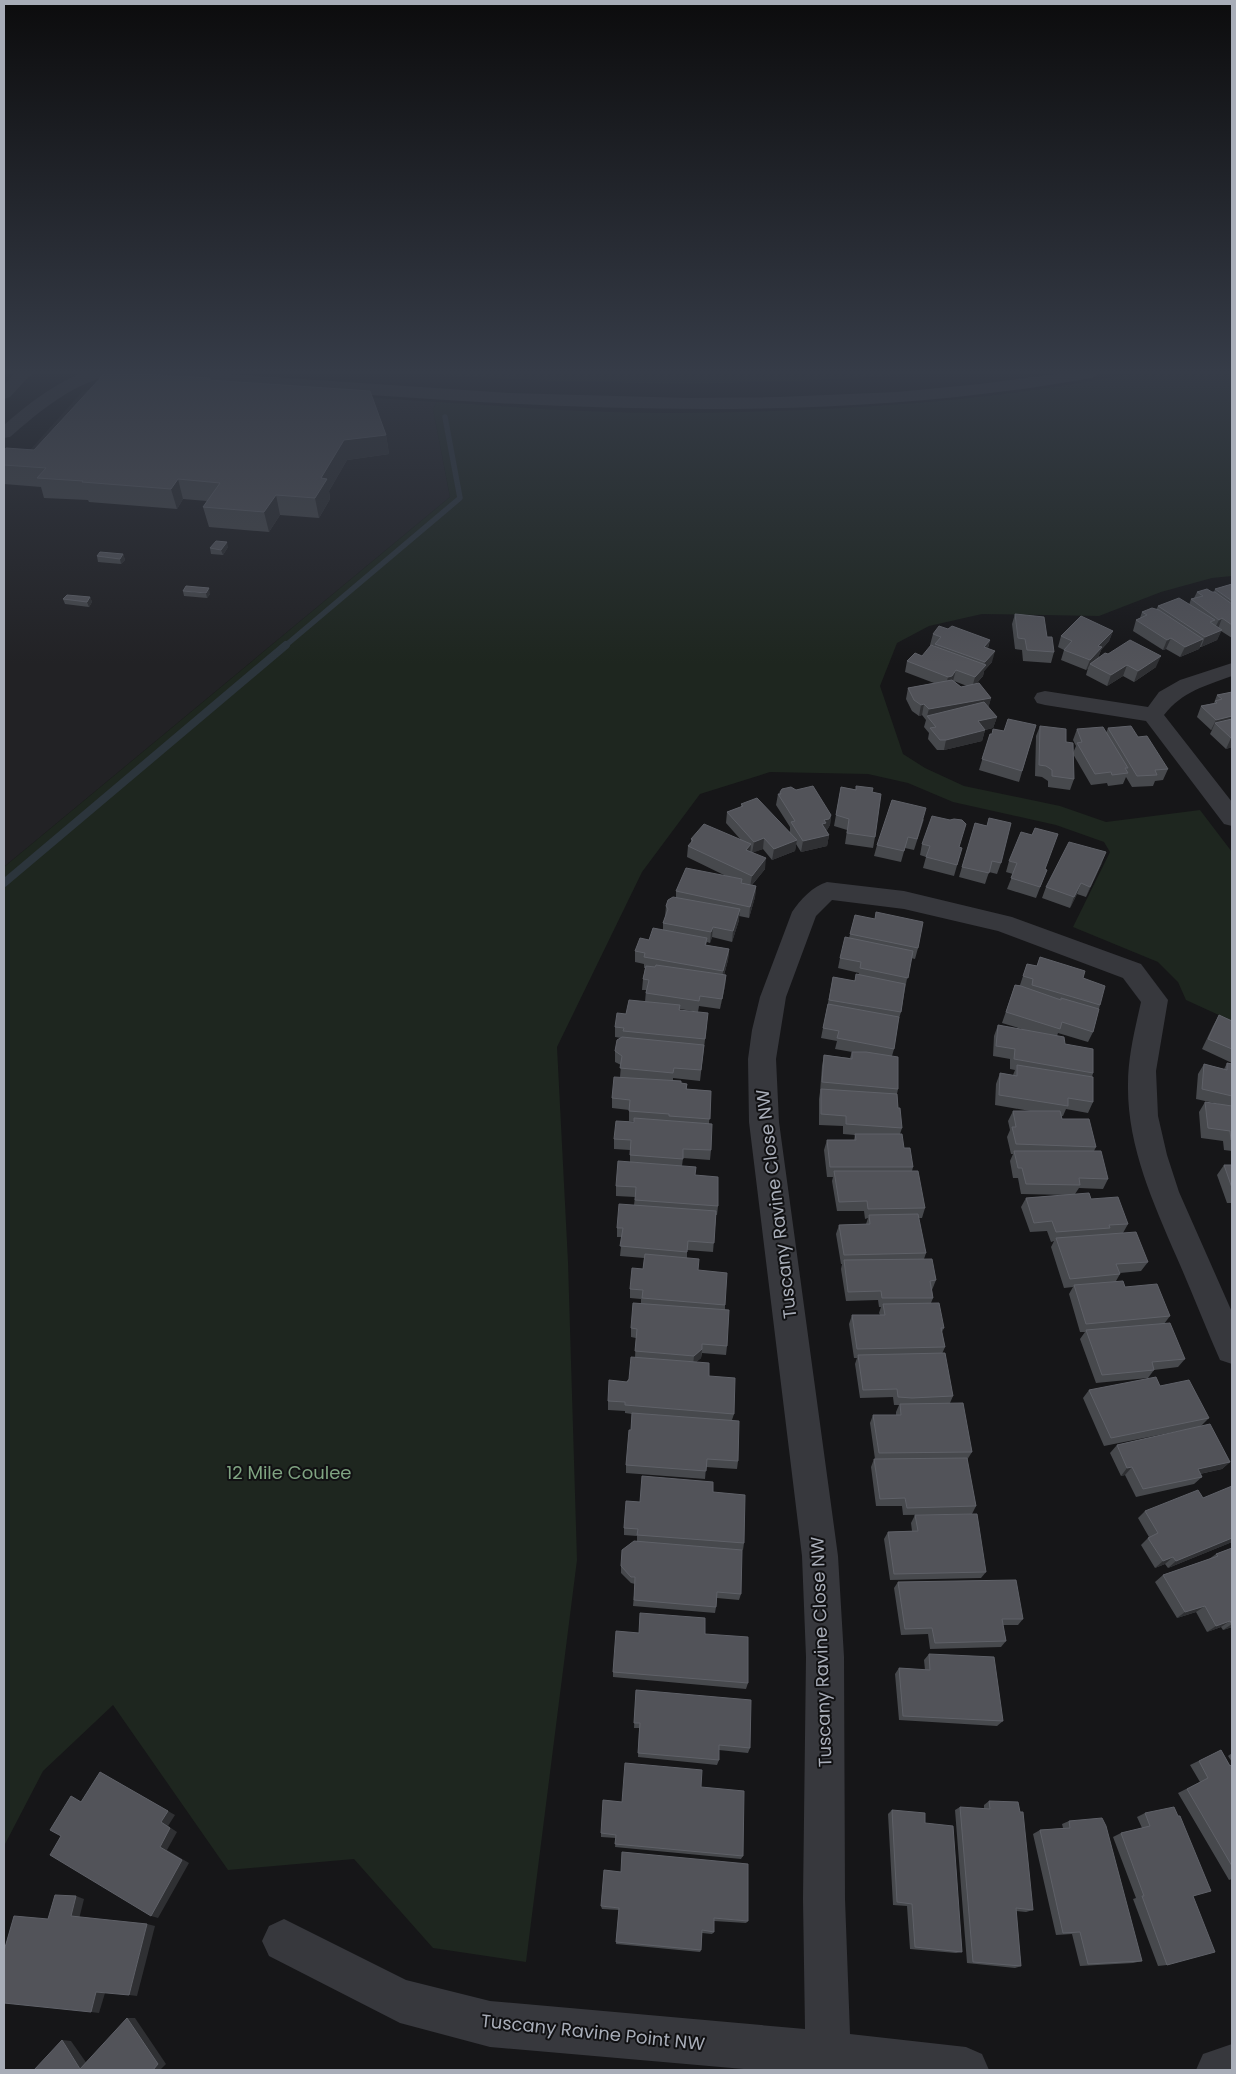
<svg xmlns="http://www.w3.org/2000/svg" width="1236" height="2074" font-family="Poppins,sans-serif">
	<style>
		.built { fill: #222225 }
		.green { fill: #1e261f }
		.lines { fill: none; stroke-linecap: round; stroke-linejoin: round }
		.stream-far1 { stroke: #2c353c; stroke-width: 5.5 }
		.stream { stroke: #2c353c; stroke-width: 8 }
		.minor { fill: #37383d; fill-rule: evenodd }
		.wall { fill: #47494d; fill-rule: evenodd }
		.shaded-wall { fill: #2f3033 }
		.building { fill: #525359; stroke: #5f6168 }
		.labels { text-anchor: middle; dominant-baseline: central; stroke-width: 4; stroke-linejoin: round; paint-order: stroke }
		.near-street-label { font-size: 18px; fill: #a8adb8; stroke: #111113 }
		.near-park-label { font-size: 18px; fill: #7fa381; stroke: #111113 }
	</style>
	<rect width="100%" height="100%" fill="#161618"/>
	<path class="built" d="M119,381l318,21 -4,7 17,88 -446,370v-388l78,-87z"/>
	<g class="green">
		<path d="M414,373h504c-168,15 -335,12 -504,0z"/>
		<path d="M1134,373h98v203l-20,2 -51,14 -62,24 -117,-2 -53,12 -32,17 -17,43 23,68 22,14 39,18 96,20 46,16 94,-12 32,42v169l-46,-21 -8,-18 -20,-20 -85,-35 37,-75 -6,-10 -48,-17 -103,-23 -45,-19 -40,-9 -98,-2 -70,22 -58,78 -85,175 11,215 9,298 -51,402 -93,-14 -79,-89 -126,11 -115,-165 -70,66 -39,75v-979l446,-370 -17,-88 4,-7c49,3 98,7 147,9 63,3 126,2 189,0 121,-4 243,-14 361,-38z"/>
	</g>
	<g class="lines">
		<path class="stream-far1" d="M285,646l175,-148 -15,-81"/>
		<path class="stream" d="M4,883l282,-238"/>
		<g class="minor">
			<path d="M15,373h17l-22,24 -6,2v-14z"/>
			<path d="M82,373h27l-2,3c-39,11 -67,35 -97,61l-6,1v-13c24,-21 48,-40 78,-52z"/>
			<path d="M141,373h74l294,20 180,5 90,-1 118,-5 83,-8 83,-11h36l-2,3 -6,2c-309,56 -631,24 -942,0l-6,-2z"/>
			<path d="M1232,663v13c-27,10 -49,15 -68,39l68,87v24l-8,-2 -78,-103 -101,-16 -8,-2 -3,-5 3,-5 8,-2 103,16 11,-15 21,-12z"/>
			<path d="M827,882l77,9 108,26 129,47 27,36 -12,71 2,45 9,39 12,37 53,120v52l-12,-4c-15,-34 -28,-68 -43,-102 -24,-56 -50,-112 -49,-174 0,-28 7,-55 13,-82l-18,-24 -125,-47 -94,-22 -72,-9 -16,16 -30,81 -10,62 3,63 59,434 6,101 1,242 5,135 116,13 16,7 7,16h-234l-265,-23 -90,-24 -131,-67 -7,-15 7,-15 15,-7 122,61 84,21 315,28 -2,-130 3,-242 -4,-101 -53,-434 -1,-63 4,-29 8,-33 32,-85c8,-12 21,-26 35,-30z"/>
			<path d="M1232,2044v26h-36l7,-16z"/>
		</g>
	</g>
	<g class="wall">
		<path d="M211,380l175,55 3,19 -42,6 -18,31 1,8 -11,19 -39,-3 -11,17 -60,-5 -6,-20 4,-6 -24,-2 -6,10 -88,-7 -1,-2 -44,-2 -3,-11 -37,-3v-33l30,-1z"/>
		<path d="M228,547l-5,8 -12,-1 -1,-6z"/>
		<path d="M123,554l2,6 -4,4 -23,-2 -1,-6z"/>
		<path d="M1232,584v54l-11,-7 -4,9 -16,7h-1l-1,2 -19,8 -14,-8 -3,1 -30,-19 3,-11 4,-2 2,-6 14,-2 2,-4 31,-1 2,-6 3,-1 3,-6h17l1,-3z"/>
		<path d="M183,591l27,3 -3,4 -23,-2z"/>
		<path d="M90,597l2,5 -3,5 -24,-3 -2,-5z"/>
		<path d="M1015,614l32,23 7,15 -3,11 -28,-2 -1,-11 -7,-1 -3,-25z"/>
		<path d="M948,629l42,11 -2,8 4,14 -8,9 -1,5 -7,8 15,14 -3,10 9,9 -4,11 -8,2 -3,11 -38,9h-7l-9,-11 1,-6 -5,-6 2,-7 -4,-5 -3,1 -7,-5 -6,-12 2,-11 26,-5 -29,-11 2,-11 15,-5 13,-10 -5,-1 3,-11zM954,681l13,5 -6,1z"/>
		<path d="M1113,631l-4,10 -8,9 -3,8 10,-4 48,13 -22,15 -11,-6 -16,10 -21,-11 2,-7 -2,2 -25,-10 3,-10 -6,-3 3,-11z"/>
		<path d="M1232,692v55l-6,2 -16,-15 2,-4h-1l-14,-13 4,-11 13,-3 3,-8z"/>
		<path d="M1036,725l-17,57 -40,-12 11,-36h2z"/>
		<path d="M1040,726l26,16 7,11 3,-7 -3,-6 4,-11 29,4 2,-5 30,9 30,32 -5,11 -8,1 -2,5 -21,1 -6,-10 -3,7 -15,2 -1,-3 -16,2 -18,-31 1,25 -4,11 -22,-3v-6l-6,-4 -7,-1 1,-40z"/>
		<path d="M841,787l31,5 3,45 -2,11 -28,-4 2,-14 -13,-4z"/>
		<path d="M780,792l51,23 -1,10 -3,5h-1l3,5 -2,11 -26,6 -5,-8 -1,7 -23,9 -9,-11 -10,3 12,17 -13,16 4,1 -1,11 -6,21 -10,-2v4l-7,22 -20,-5 -2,6 -3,-1 -1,3 23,4 -1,11 -4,15h2l-1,11 -5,23 -21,-3 -1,6 -18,-3v1l27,13 -7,58 -27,-3v3l8,2 6,1v5l24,2 -2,33 2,26 -1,10 -27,-2 -1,8 13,9 23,31 -1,9h-1l-3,37 -26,-2v8l11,12 27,35v5l2,36 -1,9 -24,-2 -1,5 -5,4 13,14 25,38 -2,6 6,41 -1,8 -31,-2 -1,12 -79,-6v-8l5,-35 1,-16 -7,-1v-2l-17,-1v-9l21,-22 6,-22 1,-19 -5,-1v-9l10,-25v-4l-11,-1v-9l13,-20 1,-11 -24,-2 2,-19h-5v-9l17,-23 1,-8 -19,-1v-10l14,-24v-12l-16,-1v-10l20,-17v-1h-5v-11l-17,-2v-10l8,-21 1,-12 -6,-3v-11l6,-13 -6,-1v-10l11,-13 19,-12 1,-12h-4l1,-11 2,-11h-1v-4l-9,-2v-11l28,-21v-7l2,-6 1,-11 10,-8v-7l50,-15 -39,-19 1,-11 3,-3v-4l50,1 -15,-17 1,-11 14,-5v-3l49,28v-5l-14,-22 2,-11h1z"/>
		<path d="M924,819l-10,31 -9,-2 -4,14 -27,-6 3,-11z"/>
		<path d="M975,823l12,3 14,37 -4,11 -8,-2 -4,12 -26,-7z"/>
		<path d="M922,844l40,4 -8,28 -31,-8 3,-11 -6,-2z"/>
		<path d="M1009,861l38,9 -11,28 -29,-9 6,-15 -7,-2z"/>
		<path d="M1102,863l-16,34 -9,-3 -7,14 -28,-10 4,-11z"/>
		<path d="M855,915l63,33 -3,11 -4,-1 -6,31 -4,23 -3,10 -4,27 -2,7 6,33 -1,5 1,14 4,20 -2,6 4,14 9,19 -1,4 13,37 -3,10h-4l8,35 -2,6 12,21 -4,10 1,8 -2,5 13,25 -2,4 3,15 -3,7 11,42 -3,7 22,49 -5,8 9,46 -4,8 -69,1 -1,-9h-26l-5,-39 3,-8h1l-5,-36 3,-8h23v-3l3,-7h-5l-1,-8 -33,1 -5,-34 2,-6h-3l-5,-34 3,-9h28l-1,-2 2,-6h-2l-1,-7 -32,1 -5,-32 1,-5h-1l-5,-30 3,-9 27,-1 2,-6 -3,1 -1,-8h-27l-5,-30 1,-4h-6l-3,-27 3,-10h27l1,-5 -12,-1v-8l-24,-1v-26l1,-7 2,-26 2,-11 26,3 2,-6 -17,-3 2,-8 -16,-3 12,-61 21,4 4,-6 1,-2 -21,-5 2,-10 9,-20z"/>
		<path d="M1040,957l43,21 17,27 -1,4 -6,23 -5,10 -30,-9 -1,3 36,37 -1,4 1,25 -5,11 -22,-4 -3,7h-1v3l34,28 -2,4 14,28 -5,10 -24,-1 -4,6 16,5 37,25 -5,9 25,29 -7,9 -21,2v1l-4,7 54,35 -6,8 21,35 -7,8 -24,3 -6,8 -52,5 -16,-44 5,-7h-5l-11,-38 4,-7 -9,1 -13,-41 3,-6 -3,1 -4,-11 -17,1 -9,-25 5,-9 43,-3 -48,-1 -3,-16h-5l-3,-17 3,-7h-2l-4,-17 3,-7 -2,-9 5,-10h17l-35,-6 1,-21 4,-11 13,2 2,-5 -5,-1v-10l-17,-3 1,-20 4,-11 27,5 -23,-7 13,-38h5l7,-21 10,2z"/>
		<path d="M1219,1015l13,6v42l-30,-14 11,-23z"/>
		<path d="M1227,1063l5,1v87l-8,-1 -1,-9 -22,-3 -2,-26 6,-10 18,3 -27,-6 2,-25 6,-10 20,5z"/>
		<path d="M1224,1165h8v38h-5l-10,-28z"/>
		<path d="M1160,1386l49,32 -8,8 29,36 -8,7 -22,5 2,3 -8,7 -58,13 -11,-22 -4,1 -11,-23 7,-8 72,-16 -85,17 -21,-48 6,-8z"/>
		<path d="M713,1492l31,51 -1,7h-9l7,44 -2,6 -22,-2 -1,9 -1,6 -82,-7 2,-22 -4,-1 -10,-10v-7l16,-25v-5l-13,-1v-7l16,-26z"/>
		<path d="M1145,1511l87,31 -64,26 -3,-4 -10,4 -14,-23 8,-8 -11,-19z"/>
		<path d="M915,1515l71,57 -5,6 -91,2 -6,-41 4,-7 24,-1 -1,-8z"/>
		<path d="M1232,1548v79l-9,3 -2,-3 -14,5 -11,-20 -19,6 -22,-36 8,-7 46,-16 7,-5z"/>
		<path d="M898,1582l125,37 -5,6h-15l3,16 -5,6 -71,2 -2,-15 -27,1 -7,-47z"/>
		<path d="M639,1633l66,1 43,49 -2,6 -133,-12v-5z"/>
		<path d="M929,1654l74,67 -6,5 -98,-6 -4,-46 4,-6 26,2 -1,-10z"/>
		<path d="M636,1690l114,58 -2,5 -29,-3v10l-2,5 -79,-8 1,-29h-5z"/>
		<path d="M1221,1750l9,16 2,-2v115l-3,1 -51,-87 22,-11 -10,-17z"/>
		<path d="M1232,1753v9l-4,-6z"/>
		<path d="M701,1787l42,69 -2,3 -126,-12 1,-9 -15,-1v-4l21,-31z"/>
		<path d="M989,1801l44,109 -7,2 -10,-1 5,55 -6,2 -48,-5 -12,-153 5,-3 24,2v-4z"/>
		<path d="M892,1810l33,13 37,129 -6,1 -46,-4 -3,-43 -14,-1 -5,-91z"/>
		<path d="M1145,1813l48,83 -26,69 -9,1 -25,-67 3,-1 -23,-61 8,-4 21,-5 -5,-11z"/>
		<path d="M1069,1821l73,140 -9,2 -53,3 -8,-32 -16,1 -23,-101 7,-4 23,-2 -1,-4z"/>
		<path d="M601,1906l147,15 -2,2 -32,-2v11l-2,2 -10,-1 -1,17 -1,2 -84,-8 3,-34 -17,-1z"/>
	</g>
	<g class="shaded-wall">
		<path d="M386,435l3,19 -42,6 -18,31 1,8 -11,19 -4,-20 6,-20 23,-38z"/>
		<path d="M178,479l5,20 -6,10 -6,-20z"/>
		<path d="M276,495l4,20 -11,17 -5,-20z"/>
		<path d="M227,542l1,5 -5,8 -2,-5z"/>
		<path d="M123,554l2,6 -4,4 -1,-5z"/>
		<path d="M209,588l1,6 -3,4 -1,-5z"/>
		<path d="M90,597l2,5 -3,5 -2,-5z"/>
		<path d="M1222,618l-4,11 -4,1 5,-10z"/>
		<path d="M1222,630l-5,10 -16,7 4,-10z"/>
		<path d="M1113,631l-4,10 -8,9 -3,8 -8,6 -2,4 -2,2 4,-10 8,-14z"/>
		<path d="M1171,638l-5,11 -3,1 4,-10z"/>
		<path d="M1203,639l-4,10 -19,8 5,-10z"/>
		<path d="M990,640l-3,11 -3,-4z"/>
		<path d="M995,651l-3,11 -8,9 -1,5 -11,12 3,-11 9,-10 1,-5z"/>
		<path d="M1161,656l-5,11 -22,15 4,-11z"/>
		<path d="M1127,665l-4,11 -16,10 4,-11z"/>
		<path d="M956,670l-3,11 -8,7 3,-11z"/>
		<path d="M991,698l-3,11 -61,7 2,-7z"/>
		<path d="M924,704l-2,11 -3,1 2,-11z"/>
		<path d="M1232,716v9l-17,-2 -3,7h-1l5,-10z"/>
		<path d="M997,717l-4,11 -18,4 3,-11z"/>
		<path d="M985,730l-3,11 -38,9 2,-10z"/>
		<path d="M1231,738h1v9l-6,2z"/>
		<path d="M831,815l-1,10 -3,5h-2l-3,-6 2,-4z"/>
		<path d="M829,835l-2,11 -26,6 2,-11z"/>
		<path d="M764,838l-1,11 -11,4 2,-11z"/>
		<path d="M797,840l-2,11 -23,9 2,-11z"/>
		<path d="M751,844l-1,11 -4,-5z"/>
		<path d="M1106,852l-4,11 -16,34 4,-10z"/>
		<path d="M766,858l-1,11 -15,18 2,-11z"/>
		<path d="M1081,883l-4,11 -7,14 4,-11z"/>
		<path d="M756,886l-1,11 -6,21 1,-11z"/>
		<path d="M740,909l-1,11 -7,22 1,-11z"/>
		<path d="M713,927l-1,10 -2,6 1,-11z"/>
		<path d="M729,949l-1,11 -6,22 1,-11z"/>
		<path d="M726,975l-1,11 -5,23 2,-10z"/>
		<path d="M702,1349l-1,9 -8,7 1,-9z"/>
		<path d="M1230,1462l-8,7 -32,7 8,-7z"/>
		<path d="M1132,1467l-7,8 -4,1 6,-8z"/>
		<path d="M1232,1538v4l-64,26 8,-7z"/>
		<path d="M1173,1557l-8,7 -10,4 8,-7z"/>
		<path d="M1205,1606l-9,6 -19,6 8,-6z"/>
		<path d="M1230,1621l-9,6 -14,5 9,-6z"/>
		<path d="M1232,1624v3l-9,3z"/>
		<path d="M100,1772l75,43 -7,11 9,6 -10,18 22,13 -31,55 -7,-2 9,-69 1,-25z"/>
		<path d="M76,1896l8,3 -5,20 -8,-3z"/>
		<path d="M147,1924l8,2 -18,70 -8,-1z"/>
		<path d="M96,1992l9,1 -6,20 -8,-1z"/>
		<path d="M127,2018h8l31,46 -6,6h-7z"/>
		<path d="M62,2040l9,1 19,27 -10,1z"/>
	</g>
	<g class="building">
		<path d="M105,373h16l89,5 -1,2 161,11 16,44 -42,5 -23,38 6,1 -12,19 -39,-3 -12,17 -61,-5 17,-24 -42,-4 -7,10 -89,-7 1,-1 -46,-3 9,-10 -42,-3v-14l2,-3 28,2z"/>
		<path d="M216,541l11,1 -6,8 -11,-2z"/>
		<path d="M100,552l23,2 -3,5 -23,-3z"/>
		<path d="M1232,584v17l-17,-12z"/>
		<path d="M186,586l23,2 -3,5 -23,-2z"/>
		<path d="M1207,589l5,3h3l17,12v21l-10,-7 -3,2 -28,-21 12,-3 -6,-4z"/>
		<path d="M67,595l23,2 -3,5 -24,-3z"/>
		<path d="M1179,598l36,22 -5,2 12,8 -17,7 -47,-31z"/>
		<path d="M1152,608l7,2 44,29 -18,8 -14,-9 -4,2 -31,-20 11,-5 -5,-3z"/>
		<path d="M1015,614l29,3 3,20h5l2,15 -27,-2 -2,-11 -7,-1z"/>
		<path d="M1081,616l32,15 -15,15 4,1 -12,13 -26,-10 8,-9 -11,-5z"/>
		<path d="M939,626l9,3 4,-3 38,14 -6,7 11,4 -10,11 -50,-18 6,-7 -8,-3z"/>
		<path d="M1130,640l31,16 -23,15 -11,-6 -16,10 -21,-11 15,-11 3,1z"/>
		<path d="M931,645l55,20 -11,12 -19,-7 -4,6 -4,1 -41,-16 8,-8 7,3z"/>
		<path d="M952,680l9,7 18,-4 12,15 -62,11 -5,-5 -3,1 -7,-5 -6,-12z"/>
		<path d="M1232,692v24l-16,4 -15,-14 16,-3 -2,-2 7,-2 -5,-4z"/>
		<path d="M984,702l13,15 -19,4 7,9 -39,10h-6l-10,-12 6,-1 -9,-11z"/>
		<path d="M1008,719l28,6 -14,46 -40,-12 8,-25h2l1,-5 11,2z"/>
		<path d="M1232,719v19h-1l-16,-15z"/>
		<path d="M1040,726l26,3v13l7,1 1,36 -22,-3v-6l-6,-4 -7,-1z"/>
		<path d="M1131,726l7,11 9,-1 21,33 -13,1 2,5 -20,1 -29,-48z"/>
		<path d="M1103,727l25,41h-3l3,5 -16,2 -1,-3 -16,2 -18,-31 5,-1 -5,-13z"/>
		<path d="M813,786l18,29 -2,4 -5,1 2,3 -4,1 7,11 -26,6 -12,-19 4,-1 -17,-27h3l-1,-2 2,-3 9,-2 5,3z"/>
		<path d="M856,786l17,2 -1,4 9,2 -6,43 -28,-4 2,-14 -13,-4 5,-28 15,3z"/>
		<path d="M757,798l40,42 -23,9 -10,-11 -10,4 -27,-30 16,-6 -2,-2z"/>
		<path d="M892,800l34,8 -9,31 -9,-2 -4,14 -27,-6z"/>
		<path d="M932,816l18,4 4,-1 8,1 4,4 -7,23 3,1 -5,17 -31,-8 4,-11 -8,-2z"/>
		<path d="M989,818l22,5 -10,40 -9,-2 -3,12 -27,-6 13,-44 12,3z"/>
		<path d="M704,824l47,20 -5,6 20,8 -14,18 -64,-30 5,-6 -2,-1z"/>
		<path d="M1035,828l23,6 -13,35 2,1 -7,17 -29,-9 6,-15 -8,-2 12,-29 11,3z"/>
		<path d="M1069,842l37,10 -16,35 -9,-4 -7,14 -28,-10z"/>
		<path d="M686,868l56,11 -1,4 15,3 -6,21 -74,-16z"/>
		<path d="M673,897l67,12 -7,22 -20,-4 -2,5 -48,-9 5,-14 -2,-3 2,-6z"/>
		<path d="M876,912l47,10 -5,26 -68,-14 5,-19 20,4z"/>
		<path d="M653,928l54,10 -2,7 24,4 -6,22 -79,-14 1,-4 -10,-2 5,-13 9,2z"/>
		<path d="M845,937l68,14 -5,27 -48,-10 1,-6 -21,-4z"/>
		<path d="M1040,957l45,14 -2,7 22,8 -5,19 -68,-20 1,-6 -10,-3 4,-12 10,2z"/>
		<path d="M656,965l70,10 -4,24 -22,-3 -1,5 -53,-8 3,-13 -6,-1 3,-13 9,1z"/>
		<path d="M856,974l49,10 -4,28 -72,-12 4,-23 22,4z"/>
		<path d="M1015,985l6,1 40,14v-2l38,11 -6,23 -31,-10 -2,7 -54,-17z"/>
		<path d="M629,1000l51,5 -1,5 29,3 -3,26 -82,-8 1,-3 -9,-1 2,-14 9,1z"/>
		<path d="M828,1004l71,13 -5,32 -57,-11 2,-7 -16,-3z"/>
		<path d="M1219,1015l13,6v28l-24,-10z"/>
		<path d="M998,1025l66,12 1,7 28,5v24l-79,-14 1,-10 -19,-3z"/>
		<path d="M622,1037l82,8 -3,25 -27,-2 -1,5 -53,-5 2,-12 -7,-5 2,-11z"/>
		<path d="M852,1052h14l32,5v32l-76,-7 2,-27 28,4z"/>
		<path d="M1227,1063l5,1v32l-30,-7 2,-25 23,6z"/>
		<path d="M1017,1065l76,12v25l-25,-4v8l-69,-11 1,-22 17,3z"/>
		<path d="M614,1077l67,4v2l6,1 -1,5 25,2 -1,28 -41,-3v-2l-40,-3 1,-11 -18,-2z"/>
		<path d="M821,1089l76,5 1,14h2l2,20 -56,-4v-8l-25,-2z"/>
		<path d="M1205,1102l27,4v34h-1l-1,-9 -22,-3z"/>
		<path d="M1013,1111h47l2,8h27l7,28 -80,-3 -4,-17h4z"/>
		<path d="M634,1118l78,6 -1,26 -28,-1v10l-53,-4 1,-15 -17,-1 2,-18 18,1z"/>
		<path d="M855,1134h47l2,14h6l3,19h-83l-3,-27h29z"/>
		<path d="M1014,1151h87l7,28 -29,-1 1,7 -54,-1 -4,-16h-4z"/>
		<path d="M618,1161l78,6 -1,8 23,2v29l-83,-6 1,-13 -20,-1z"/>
		<path d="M1224,1165h8v23z"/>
		<path d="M834,1171h84l7,37 -57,1 -1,-8 -28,1z"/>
		<path d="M1089,1193l2,6 27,-2 10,27 -19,1 1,3 -54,4 -4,-11 -18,2 -8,-25z"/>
		<path d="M619,1204l97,7 -2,32 -26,-2 -1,11 -67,-6 3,-18h-6z"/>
		<path d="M918,1214l8,39 -82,2 -5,-30 31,-1 -1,-9z"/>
		<path d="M1136,1232l12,30 -32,2 4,10 -50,5 -14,-41z"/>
		<path d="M645,1254l54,5 -1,11 29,3 -2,32 -83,-7 1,-8 -13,-1 2,-21 11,1z"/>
		<path d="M932,1259l4,21 -6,1 3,17h-51l-1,-7 -33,1 -4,-32z"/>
		<path d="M1123,1281l2,6 32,-3 13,32 -84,8 -12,-39z"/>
		<path d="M633,1303l96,7 -2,36 -25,-2v5l-8,7 -59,-5 2,-22 -6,-1z"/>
		<path d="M939,1303l5,25h-3l4,19 -88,2 -5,-34h33l-2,-11z"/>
		<path d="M1170,1323l15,36 -33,3 2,8 -52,5 -16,-45z"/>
		<path d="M945,1353l8,43 -41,2 -14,-1 -1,-8 -34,1 -5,-35z"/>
		<path d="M631,1357l78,6v13l26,2 -1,36 -109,-9v-3l-17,-1 1,-21 18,2 2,-3z"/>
		<path d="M1156,1377l4,9 29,-6 20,38 -98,20 -22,-48z"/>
		<path d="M963,1403l9,49 -93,1 -6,-38h28l-1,-11z"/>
		<path d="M632,1413l107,8 -1,40 -31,-2 -1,12 -80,-6 3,-35h2z"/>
		<path d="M1210,1424l20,38 -32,7 4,8 -59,12 -11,-22 -5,1 -10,-23z"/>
		<path d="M967,1458l9,48 -69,2 -2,-10 -25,1 -6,-40z"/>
		<path d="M642,1476l71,6v10l32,3 -1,48 -107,-8 1,-6 -14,-1 2,-27 14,1z"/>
		<path d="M1232,1486v52l-56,23 -3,-4 -10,4 -15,-23 10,-5 -13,-22 53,-21 5,8z"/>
		<path d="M977,1514l9,58 -92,2 -6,-42 30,-1 -3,-16z"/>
		<path d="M634,1541l108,9 -1,44 -24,-2 -1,15 -82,-7 1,-23h-4l-10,-11 1,-16z"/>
		<path d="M1232,1548v76l-2,-3 -14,5 -11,-20 -20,6 -22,-37 55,-19 -2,-2z"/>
		<path d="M1016,1580l7,39h-21l4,22 -71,2 -3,-15 -27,1 -7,-47z"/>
		<path d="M640,1613l65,5v16l43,3v46l-135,-11 3,-41 23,2z"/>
		<path d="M929,1654l65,3 9,64 -100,-5 -4,-48 31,2z"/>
		<path d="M636,1690l115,10 -1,48 -31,-3v15l-81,-7 2,-30h-6z"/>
		<path d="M1221,1750l9,16 2,-2v102l-45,-77 21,-11 -9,-17z"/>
		<path d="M625,1763l77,7 -1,17 43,4 -1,65 -128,-12 1,-9 -15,-2 2,-33 19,2z"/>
		<path d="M100,1772l68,39 -7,11 9,6 -10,19 22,13 -31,56 -101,-61 11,-19 -11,-6 21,-34 10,6z"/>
		<path d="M989,1801l29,1 2,10h3l10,98 -17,-2 5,58 -48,-4 -13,-155 30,2z"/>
		<path d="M1174,1807l4,9h2l31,75 -18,5 22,56 -48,13 -25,-69h2l-23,-63 29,-7 -5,-13z"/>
		<path d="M892,1810l33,3v10l28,3 9,126 -47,-5 -3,-43 -15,-2z"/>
		<path d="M1102,1818l4,8 36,135 -54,3 -8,-32 -17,1 -23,-103 30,-2 -1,-7z"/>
		<path d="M622,1852l126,12v57l-34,-3v14l-12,-2 -1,20 -85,-8 3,-34 -18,-2 3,-36 17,2z"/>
		<path d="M55,1895l21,1 -5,20 76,8 -18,71 -33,-3 -5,20 -87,-9v-52l10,-35 34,3z"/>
		<path d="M127,2018l31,46 -5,6h-119l28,-30 18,29z"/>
	</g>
	<linearGradient id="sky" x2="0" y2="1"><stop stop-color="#0c0c0d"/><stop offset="0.56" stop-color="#363c48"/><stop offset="1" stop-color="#363c48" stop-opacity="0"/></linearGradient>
	<rect width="1236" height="664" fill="url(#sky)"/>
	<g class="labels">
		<g class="near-street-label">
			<text transform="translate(776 1204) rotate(-97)">Tuscany Ravine Close NW</text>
			<text transform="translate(821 1652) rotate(-92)">Tuscany Ravine Close NW</text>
			<text transform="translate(593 2032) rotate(6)">Tuscany Ravine Point NW</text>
		</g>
		<g class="near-park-label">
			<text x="289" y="1472">12 Mile Coulee</text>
		</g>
	</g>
	<rect width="1236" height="2074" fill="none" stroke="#a8adb8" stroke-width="10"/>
</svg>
